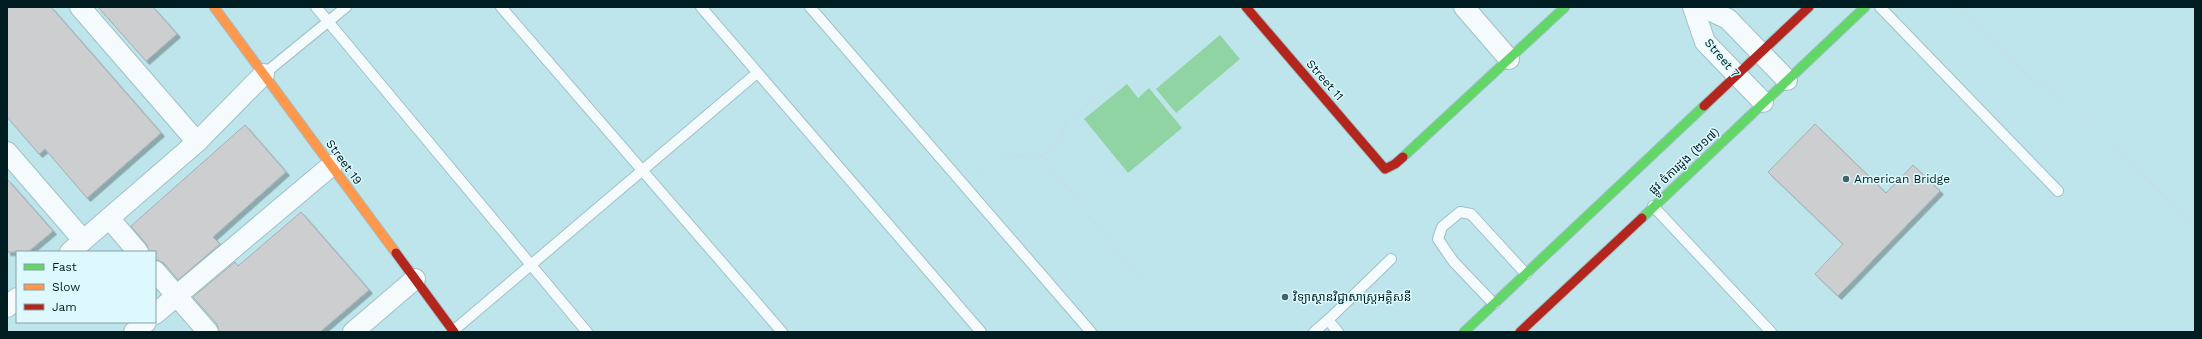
<svg xmlns="http://www.w3.org/2000/svg" width="2202" height="339" font-family="'Work Sans','Noto Sans Khmer',sans-serif">
	<style>
		.water { fill: #91d4a3 }
		.building { fill: #ccced0; stroke: #a9b0b2; filter: url(#shadow) }
		.lines { fill: none; stroke-linecap: round; stroke-linejoin: round }
		.lane-casing { stroke: #a1c1c5; stroke-width: 12 }
		.street-casing { stroke: #a1c1c5; stroke-width: 22 }
		.fast-casing { stroke: #a1c1c5; stroke-width: 11 }
		.slow-casing { stroke: #a1c1c5; stroke-width: 11 }
		.jam-casing { stroke: #a1c1c5; stroke-width: 11 }
		.path { stroke: #cddadd; stroke-width: 2.5; stroke-dasharray: 1 3; stroke-linecap: butt }
		.lane { stroke: #f5fbfc; stroke-width: 10 }
		.street { stroke: #f5fbfc; stroke-width: 20 }
		.fast { stroke: #63d668; stroke-width: 9 }
		.slow { stroke: #ff974d; stroke-width: 9 }
		.jam { stroke: #b3261e; stroke-width: 9 }
		.poi-dot { fill: #426468; stroke: #ddf9fd; stroke-width: 1.5 }
		.labels { text-anchor: middle; dominant-baseline: central; stroke-width: 3; stroke-linejoin: round; paint-order: stroke }
		.street-label { font-size: 12px; fill: #001e21; stroke: #ddf9fd }
		.poi-label { font-size: 12px; fill: #001e21; stroke: #ddf9fd; text-anchor: start }
	</style>
	<defs>
		<filter id="shadow"><feDropShadow dx="3.5" dy="3.5" stdDeviation="0" flood-color="#0004"/></filter>
	</defs>
	<rect width="100%" height="100%" fill="#bde5eb"/>
	<g class="water">
		<path d="M1220,35l20,24 -64,54 -20,-24z"/>
		<path d="M1127,84l11,14 11,-10 33,40 -54,45 -44,-54z"/>
	</g>
	<g class="building">
		<path d="M7,7h44l110,126 -74,65 -42,-49 -6,5 -32,-37z"/>
		<path d="M98,7h55l24,27 -31,27z"/>
		<path d="M1815,124l71,69 27,-28 27,26 -102,105 -23,-22 28,-30 -75,-72z"/>
		<path d="M245,125l41,47 -73,65 7,7 -42,36 -14,-17 -9,-4v-7h-6l-2,-7 -16,-19z"/>
		<path d="M7,179l46,52 -25,21h-21z"/>
		<path d="M301,212l68,78 -49,42h-101l-2,-8 -24,-27 42,-35 3,4z"/>
	</g>
	<g class="lines">
		<defs>
			<g id="lane">
				<path d="M316,7l271,325"/>
				<path d="M501,7l281,325"/>
				<path d="M701,7l280,325"/>
				<path d="M810,7l281,325"/>
				<path d="M1880,7l178,184"/>
				<path d="M264,74l82,-67"/>
				<path d="M1653,206l118,126"/>
				<path d="M1494,304l-41,-43 -15,-22 4,-12 18,-15 11,2 55,60"/>
				<path d="M453,331l304,-258"/>
				<path d="M1314,332l14,-12"/>
				<path d="M1338,332l-10,-12 63,-61"/>
			</g>
			<g id="street">
				<path d="M80,7l117,135"/>
				<path d="M1464,7l45,52"/>
				<path d="M1693,7l12,35 58,60"/>
				<path d="M1703,7l25,12 59,61"/>
				<path d="M7,152l76,88"/>
				<path d="M109,218l29,34"/>
				<path d="M70,252l127,-110 67,-68"/>
				<path d="M155,271l53,61"/>
				<path d="M7,307l10,-9"/>
				<path d="M155,314l177,-149"/>
				<path d="M134,332l12,-10"/>
				<path d="M353,332l62,-53"/>
			</g>
			<g id="fast">
				<path d="M1403,157l162,-150"/>
				<path d="M1642,218l223,-211"/>
				<path d="M1464,332l240,-226"/>
			</g>
			<path id="slow" d="M214,7l182,246"/>
			<g id="jam">
				<path d="M1246,7l139,162 10,-5 8,-7"/>
				<path d="M1704,106l105,-99"/>
				<path d="M396,253l58,79"/>
				<path d="M1520,332l122,-114"/>
			</g>
		</defs>
		<use href="#lane" class="lane-casing"/>
		<use href="#street" class="street-casing"/>
		<use href="#fast" class="fast-casing"/>
		<use href="#slow" class="slow-casing"/>
		<use href="#jam" class="jam-casing"/>
		<g class="path">
			<path d="M1961,7l76,78 11,1 147,139"/>
			<path d="M1042,157l99,123"/>
			<path d="M976,177l26,-20 8,-4 18,5 14,-1 19,-20 5,-16 63,-46"/>
		</g>
		<use href="#lane" class="lane"/>
		<use href="#street" class="street"/>
		<use href="#fast" class="fast"/>
		<use href="#slow" class="slow"/>
		<use href="#jam" class="jam"/>
	</g>
	<g class="poi-dot">
		<circle cx="1846" cy="179" r="4"/>
		<circle cx="1285" cy="297" r="4"/>
	</g>
	<g class="labels">
		<g class="street-label">
			<text transform="translate(1722 58) rotate(50)">Street 7</text>
			<text transform="translate(1325 80) rotate(49)">Street 11</text>
			<text transform="translate(1684 161) rotate(-43)">ផ្លូវ ចំការដូង (២១៧)</text>
			<text transform="translate(344 162) rotate(54)">Street 19</text>
		</g>
		<g class="poi-label">
			<text x="1854" y="179">American Bridge</text>
			<text x="1293" y="297">វិទ្យាស្ថានវិជ្ជាសាស្រ្តអគ្គិសនី</text>
		</g>
	</g>
	<rect width="2202" height="339" fill="none" stroke="#001e21" stroke-width="16"/>
	<rect x="16" y="251" width="140" height="72" fill="#ddf9fd" stroke="#85a1a5"/>
	<rect x="24" y="264" width="20" height="6" fill="#63d668" stroke="#85a1a5"/>
	<text x="52" y="271" font-size="12" fill="#001e21">Fast</text>
	<rect x="24" y="284" width="20" height="6" fill="#ff974d" stroke="#85a1a5"/>
	<text x="52" y="291" font-size="12" fill="#001e21">Slow</text>
	<rect x="24" y="304" width="20" height="6" fill="#b3261e" stroke="#85a1a5"/>
	<text x="52" y="311" font-size="12" fill="#001e21">Jam</text>
</svg>
